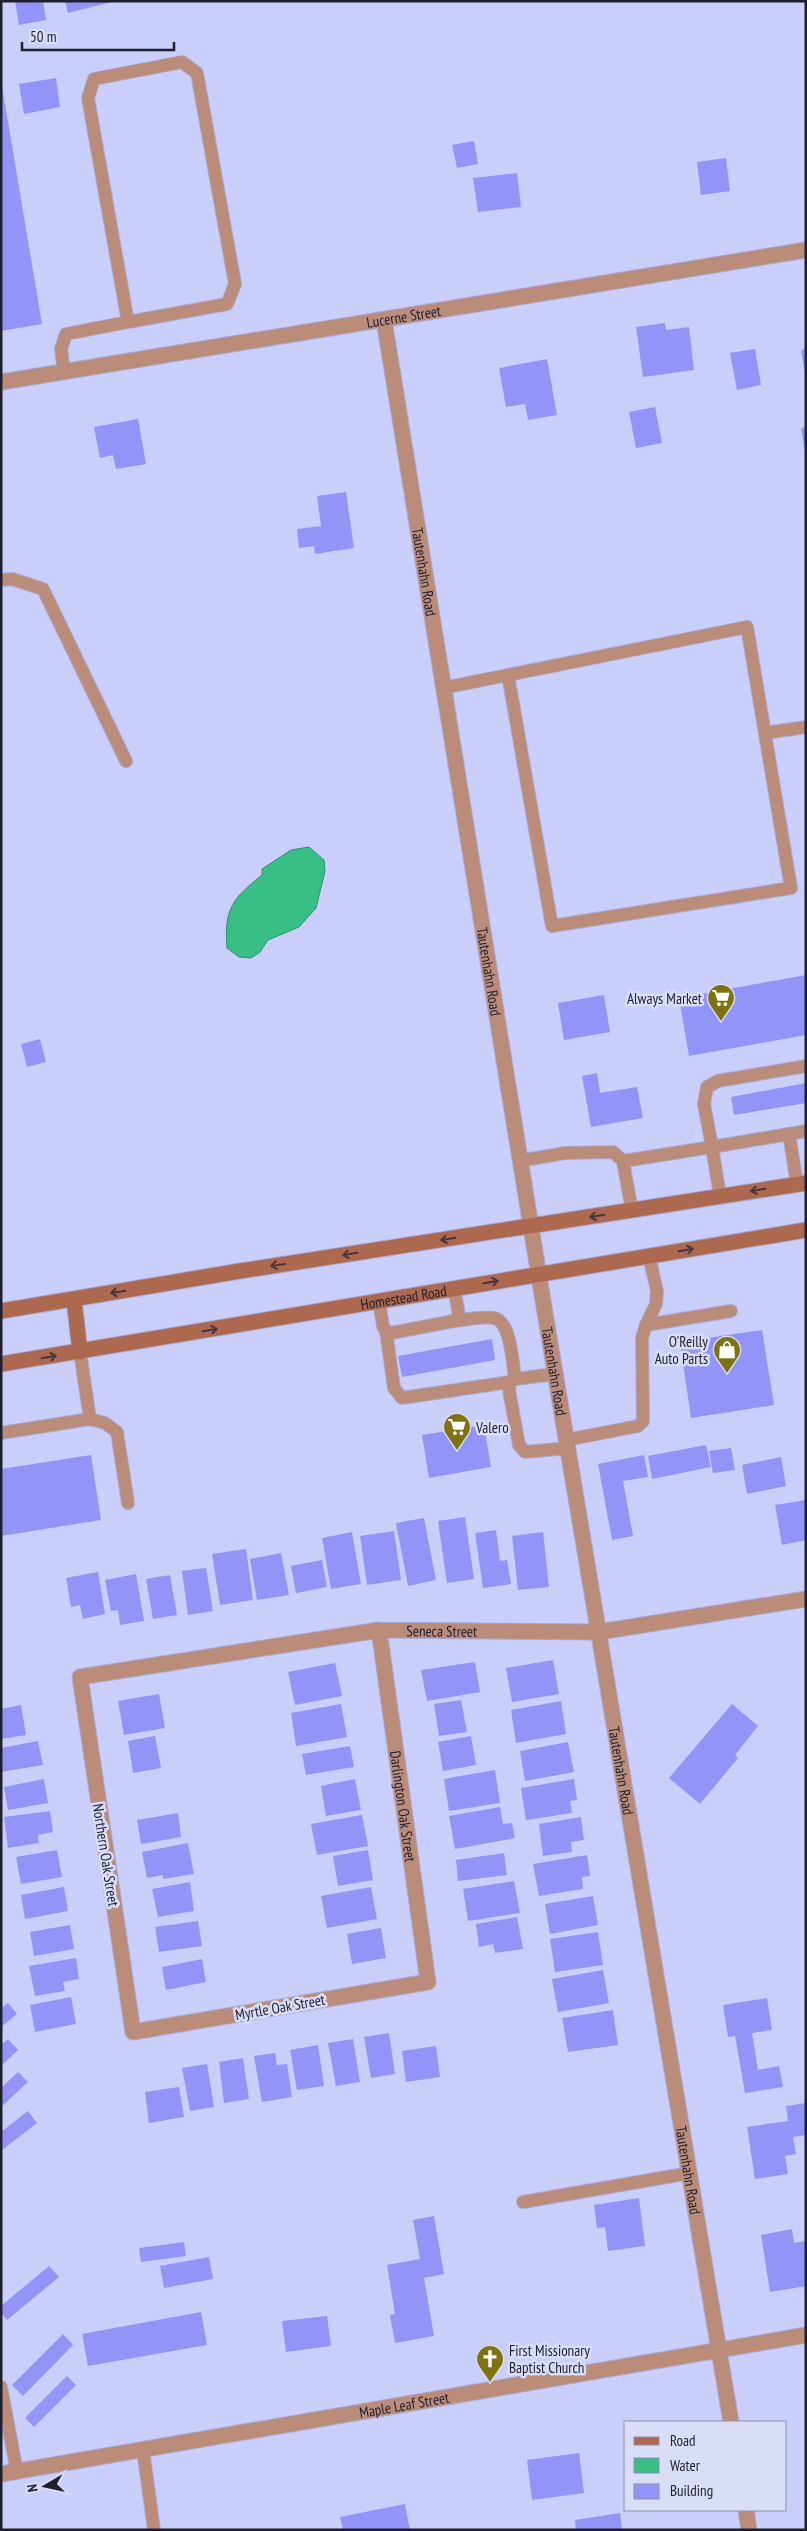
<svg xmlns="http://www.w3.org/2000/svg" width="807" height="2531" font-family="'PT Sans Narrow',sans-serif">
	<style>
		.water { fill: #39bf86; stroke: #318f6c }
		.building { fill: #9295f7 }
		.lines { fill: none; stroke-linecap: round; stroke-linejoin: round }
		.lane-casing { stroke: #a8abd1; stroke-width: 14 }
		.street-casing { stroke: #a8abd1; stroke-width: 17 }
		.secondary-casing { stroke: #a8abd1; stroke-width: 17 }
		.lane { stroke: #bc8c7b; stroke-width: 12 }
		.street { stroke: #bc8c7b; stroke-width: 15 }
		.secondary { stroke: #ad694f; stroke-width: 15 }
		.oneway { stroke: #493539 }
		.labels { text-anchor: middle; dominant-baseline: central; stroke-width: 5; stroke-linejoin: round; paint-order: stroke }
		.street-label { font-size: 15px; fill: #1e1f2f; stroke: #daddf7 }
		.poi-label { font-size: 15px; fill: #1e1f2f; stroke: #daddf7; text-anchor: end }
	</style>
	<rect width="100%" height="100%" fill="#cacefa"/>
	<path class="water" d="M309,847l15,13 1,11 -9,37 -17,19 -31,13 -8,12 -9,6 -12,-1 -12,-9c-3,-39 5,-49 35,-73v-6l29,-19z"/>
	<g class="building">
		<path d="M15,1h28l3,19 -27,5z"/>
		<path d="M65,1h47v1l-44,11z"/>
		<path d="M56,78l4,29 -36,7 -5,-30z"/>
		<path d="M2,86l40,238 -41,7v-244z"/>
		<path d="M474,141l4,23 -21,4 -5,-23z"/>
		<path d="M726,158l4,33 -29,4 -4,-33z"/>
		<path d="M517,173l4,34 -43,5 -5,-34z"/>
		<path d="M665,323l1,7 23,-3 5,43 -51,7 -7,-50z"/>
		<path d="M755,349l6,36 -24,5 -7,-37z"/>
		<path d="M806,349v24h-1l-4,-23z"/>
		<path d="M547,359l10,56 -29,5 -3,-16 -19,3 -7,-39z"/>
		<path d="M655,407l7,36 -26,5 -7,-36z"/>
		<path d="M138,419l8,45 -30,5 -3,-14 -13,3 -6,-31z"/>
		<path d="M806,427v24h-1l-4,-23z"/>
		<path d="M346,492l8,56 -39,6 -1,-8 -15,2 -2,-19 24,-3 -4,-30z"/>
		<path d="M806,975v60l-117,21 -10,-58z"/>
		<path d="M604,995l6,37 -46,8 -6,-37z"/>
		<path d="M40,1039l6,23 -19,5 -6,-23z"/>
		<path d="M597,1073l3,20 37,-6 6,31 -52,9 -9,-51z"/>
		<path d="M806,1083v20l-72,12 -3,-18z"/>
		<path d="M762,1330l12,75 -83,13 -11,-76z"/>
		<path d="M492,1339l3,21 -93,17 -4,-21z"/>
		<path d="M484,1425l7,42 -62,11 -7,-43z"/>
		<path d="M706,1445l5,22 -59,12 -4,-23z"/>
		<path d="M731,1448l4,22 -22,3 -4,-22z"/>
		<path d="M91,1455l10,65 -100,16v-67z"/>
		<path d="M644,1455l4,22 -25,4 10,55 -21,4 -14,-76z"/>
		<path d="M781,1457l5,29 -39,8 -5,-29z"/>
		<path d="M806,1500v40l-24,5 -7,-40z"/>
		<path d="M465,1517l9,62 -27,4 -9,-62z"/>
		<path d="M424,1518l12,62 -28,6 -12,-63z"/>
		<path d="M496,1530l4,31 7,-1 4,24 -28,4 -8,-55z"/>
		<path d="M394,1531l7,49 -34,5 -7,-49z"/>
		<path d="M352,1532l9,52 -30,5 -9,-51z"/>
		<path d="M543,1532l6,55 -31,3 -6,-54z"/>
		<path d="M246,1549l7,51 -33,5 -8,-51z"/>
		<path d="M281,1553l8,42 -32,5 -7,-41z"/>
		<path d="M322,1560l5,27 -31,6 -5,-27z"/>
		<path d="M206,1568l7,43 -25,4 -6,-44z"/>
		<path d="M98,1572l7,42 -22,5 -3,-14 -9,2 -5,-29z"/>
		<path d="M136,1574l8,47 -24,4 -2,-15 -7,1 -6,-31z"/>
		<path d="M170,1575l7,40 -24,4 -7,-40z"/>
		<path d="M553,1660l6,34 -47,8 -6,-34z"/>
		<path d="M475,1662l5,30 -53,9 -6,-31z"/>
		<path d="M335,1663l7,33 -47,9 -7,-33z"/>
		<path d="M159,1694l6,34 -41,7 -6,-34z"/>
		<path d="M461,1700l6,32 -28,4 -5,-32z"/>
		<path d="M561,1701l5,33 -50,9 -5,-33z"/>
		<path d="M341,1704l6,33 -51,9 -5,-33z"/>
		<path d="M732,1704l26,22 -23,29 3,3 -38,46 -31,-26z"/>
		<path d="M21,1705l5,30 -25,4v-30z"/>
		<path d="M155,1736l6,32 -28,5 -5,-32z"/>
		<path d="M471,1736l5,29 -33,6 -5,-29z"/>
		<path d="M38,1741l5,24 -42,7v-24z"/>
		<path d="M568,1742l6,30 -49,9 -5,-30z"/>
		<path d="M350,1746l4,21 -48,8 -4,-21z"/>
		<path d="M495,1770l5,33 -51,8 -5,-32z"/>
		<path d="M44,1779l4,24 -40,7 -4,-23z"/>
		<path d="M355,1779l6,31 -35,6 -5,-30z"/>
		<path d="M574,1779l3,21 -7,1 2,12 -46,7 -5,-32z"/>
		<path d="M500,1807l3,17 9,-1 3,15 -60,11 -6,-33z"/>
		<path d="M50,1811l3,21 -15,3 1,8 -31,5 -4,-31z"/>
		<path d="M178,1813l3,24 -40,7 -4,-24z"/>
		<path d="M362,1815l6,31 -51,9 -6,-31z"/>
		<path d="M581,1817l3,23 -13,2 1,10 -29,4 -4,-32z"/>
		<path d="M188,1843l6,31 -31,5v-4l-16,3 -5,-26z"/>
		<path d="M57,1850l5,27 -41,7 -5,-27z"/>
		<path d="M368,1850l5,30 -35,6 -5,-30z"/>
		<path d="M504,1853l3,22 -49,6 -2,-21z"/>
		<path d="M587,1855l3,21 -8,1 1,12 -44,7 -6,-32z"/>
		<path d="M514,1881l6,32 -52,8 -5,-32z"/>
		<path d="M190,1882l4,29 -36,6 -6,-28z"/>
		<path d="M64,1887l4,24 -43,8 -4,-24z"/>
		<path d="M371,1887l6,32 -50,9 -6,-32z"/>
		<path d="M593,1896l5,29 -48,9 -5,-30z"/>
		<path d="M517,1917l6,32 -28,4 -2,-9 -14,3 -3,-23z"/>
		<path d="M198,1921l4,25 -43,6 -4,-25z"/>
		<path d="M70,1925l4,24 -40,7 -4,-24z"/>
		<path d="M381,1928l5,30 -34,6 -5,-30z"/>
		<path d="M598,1932l5,33 -48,7 -5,-33z"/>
		<path d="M76,1958l3,21 -16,3 2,9 -30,5 -6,-30z"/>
		<path d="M202,1959l4,23 -40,8 -4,-23z"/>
		<path d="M603,1970l6,33 -51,9 -6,-33z"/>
		<path d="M71,1997l5,27 -41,8 -5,-27z"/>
		<path d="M767,1998l5,32 -20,3 6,37 21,-4 4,21 -38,6 -10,-57 -7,1 -5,-32z"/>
		<path d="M8,2003l9,11 -16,13v-19z"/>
		<path d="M613,2010l5,35 -50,7 -6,-34z"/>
		<path d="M389,2033l6,41 -24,4 -7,-41z"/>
		<path d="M8,2039l10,11 -17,16v-21z"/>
		<path d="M353,2039l7,43 -24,4 -8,-43z"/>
		<path d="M318,2045l6,41 -27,4 -7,-40z"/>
		<path d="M436,2046l4,31 -34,5 -4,-31z"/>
		<path d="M275,2053l2,12 10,-1 5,33 -30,5 -8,-46z"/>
		<path d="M243,2058l6,41 -25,4 -5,-41z"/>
		<path d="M207,2064l7,43 -24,4 -8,-43z"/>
		<path d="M18,2072l10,10 -27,25v-19z"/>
		<path d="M179,2087l5,30 -35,6 -4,-31z"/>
		<path d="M806,2103v32l-13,2 3,17 -11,2 3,18 -33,5 -8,-52 41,-6 -2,-15z"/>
		<path d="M28,2111l9,12 -36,28v-19z"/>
		<path d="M639,2198l6,48 -37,5 -3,-24 -8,1 -3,-23z"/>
		<path d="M434,2216l10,58 -20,4 10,58 -39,7 -5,-28 5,-1 -8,-49 33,-6 -7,-39z"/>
		<path d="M792,2229l2,14 12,-2v45l-36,6 -9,-57z"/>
		<path d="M184,2242l2,14 -45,6 -2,-14z"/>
		<path d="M209,2257l4,22 -49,9 -4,-22z"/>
		<path d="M49,2266l10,11 -52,43 -6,-7v-7z"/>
		<path d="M201,2312l6,33 -119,21 -6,-32z"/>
		<path d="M327,2316l4,30 -45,6 -4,-31z"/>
		<path d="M63,2334l10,11 -50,51 -11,-11z"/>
		<path d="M67,2376l9,9 -42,42 -9,-9z"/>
		<path d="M579,2453l5,40 -52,7 -5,-40z"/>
		<path d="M405,2504l5,26h-67l-3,-13z"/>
		<path d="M620,2513l2,17h-46l-1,-10z"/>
	</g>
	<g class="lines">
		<defs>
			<g id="lane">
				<path d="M64,371l-3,-22 5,-15 62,-12 -40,-224 6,-19 88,-17 15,11 38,211 -8,20 -99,18"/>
				<path d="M1,580l11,-1 31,10 83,172"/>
				<path d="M747,627l44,261 -239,38 -44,-251z"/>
				<path d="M443,688l65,-13"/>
				<path d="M765,733l41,-6"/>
				<path d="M519,1161l46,-8 48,-1 10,9 9,50"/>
				<path d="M623,1161l89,-14 -8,-43 3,-17 11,-6 88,-15"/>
				<path d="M797,1184l-8,-50 17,-3"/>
				<path d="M720,1196l-8,-49 77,-13"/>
				<path d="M379,1301l4,25 3,5 5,2 63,-12 5,-6 -5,-27"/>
				<path d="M454,1321c12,-1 28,-5 40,-3 17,3 19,47 21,61"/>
				<path d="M646,1325l85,-14"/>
				<path d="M386,1331l8,57 8,10 108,-16"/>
				<path d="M555,1374l-40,5 -5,3 -1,8 10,55 6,7 43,-4"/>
				<path d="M90,1419l15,4 12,9 11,71"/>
				<path d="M1,1433l89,-14 -10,-67"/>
				<path d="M566,1440l72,-14 5,-5 -1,-83 4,-13 10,-21 1,-13 -8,-35"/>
				<path d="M523,2202l167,-29"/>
				<path d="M1,2387l16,85"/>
				<path d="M143,2450l11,80"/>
			</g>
			<g id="street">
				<path id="s1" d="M384,320l160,987 187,1115"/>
				<path id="s2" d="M1,382l805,-132"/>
				<path id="s3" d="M379,1630l49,352 -295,50 -53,-355 299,-47 220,2 207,-33"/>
				<path id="s4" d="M1,2474l805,-139"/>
				<path d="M746,2510l3,20"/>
			</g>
			<g id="secondary">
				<path d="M74,1300l6,52"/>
				<path d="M1,1311l239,-40 566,-88"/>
				<path id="s5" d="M1,1364l805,-134"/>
			</g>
		</defs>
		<use href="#lane" class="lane-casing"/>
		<use href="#street" class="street-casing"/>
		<use href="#secondary" class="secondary-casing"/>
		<use href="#lane" class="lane"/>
		<use href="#street" class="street"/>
		<use href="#secondary" class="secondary"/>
	</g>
	<defs><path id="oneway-shaft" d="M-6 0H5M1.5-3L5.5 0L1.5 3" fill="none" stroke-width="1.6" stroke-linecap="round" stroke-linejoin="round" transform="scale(1.25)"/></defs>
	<g class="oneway">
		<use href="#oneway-shaft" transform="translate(758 1190) rotate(171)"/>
		<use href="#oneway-shaft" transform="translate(597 1216) rotate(171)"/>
		<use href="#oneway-shaft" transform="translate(448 1239) rotate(171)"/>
		<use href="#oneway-shaft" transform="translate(686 1250) rotate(-9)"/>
		<use href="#oneway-shaft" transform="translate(350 1254) rotate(171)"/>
		<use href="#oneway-shaft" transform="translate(278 1265) rotate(172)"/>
		<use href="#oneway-shaft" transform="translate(491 1282) rotate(-10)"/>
		<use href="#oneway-shaft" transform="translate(118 1292) rotate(170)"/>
		<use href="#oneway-shaft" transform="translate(210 1330) rotate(-10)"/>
		<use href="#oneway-shaft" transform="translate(49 1357) rotate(-9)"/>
	</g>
	<defs>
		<symbol id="supermarket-pin" viewBox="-11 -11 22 30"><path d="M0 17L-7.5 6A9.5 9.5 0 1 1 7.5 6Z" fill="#7f7213" stroke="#daddf7"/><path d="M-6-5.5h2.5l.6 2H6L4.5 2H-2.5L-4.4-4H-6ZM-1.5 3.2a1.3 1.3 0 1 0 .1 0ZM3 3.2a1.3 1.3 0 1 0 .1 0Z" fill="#fff"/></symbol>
		<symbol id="shop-pin" viewBox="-11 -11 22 30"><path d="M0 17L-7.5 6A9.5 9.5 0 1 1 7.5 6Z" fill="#7f7213" stroke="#daddf7"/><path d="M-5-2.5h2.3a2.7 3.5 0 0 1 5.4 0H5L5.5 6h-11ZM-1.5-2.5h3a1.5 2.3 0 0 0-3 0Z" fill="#fff"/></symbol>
		<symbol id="church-pin" viewBox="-11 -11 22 30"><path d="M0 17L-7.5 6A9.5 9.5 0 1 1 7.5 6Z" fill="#7f7213" stroke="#daddf7"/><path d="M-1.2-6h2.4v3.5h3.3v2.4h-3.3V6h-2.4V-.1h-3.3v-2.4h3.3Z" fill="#fff"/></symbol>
	</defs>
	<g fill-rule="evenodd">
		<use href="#supermarket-pin" x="705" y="982" width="32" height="43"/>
		<use href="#shop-pin" x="711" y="1334" width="32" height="43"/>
		<use href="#supermarket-pin" x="441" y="1411" width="32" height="43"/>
		<use href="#church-pin" x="474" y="2343" width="32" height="43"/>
	</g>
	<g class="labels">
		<g class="street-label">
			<text stroke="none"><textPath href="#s2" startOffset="408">Lucerne Street</textPath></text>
			<text stroke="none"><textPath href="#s1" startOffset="255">Tautenhahn Road</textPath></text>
			<text stroke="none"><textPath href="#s1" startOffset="660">Tautenhahn Road</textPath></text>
			<text stroke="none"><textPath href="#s5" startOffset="408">Homestead Road</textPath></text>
			<text stroke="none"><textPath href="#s1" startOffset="1065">Tautenhahn Road</textPath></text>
			<text stroke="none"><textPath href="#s3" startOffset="1379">Seneca Street</textPath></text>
			<text stroke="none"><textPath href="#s1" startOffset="1470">Tautenhahn Road</textPath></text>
			<text stroke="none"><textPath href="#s3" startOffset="178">Darlington Oak Street</textPath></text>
			<text transform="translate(106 1855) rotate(81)">Northern Oak Street</text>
			<text transform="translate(280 2007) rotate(-10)">Myrtle Oak Street</text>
			<text stroke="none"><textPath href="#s1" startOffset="1875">Tautenhahn Road</textPath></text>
			<text stroke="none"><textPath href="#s4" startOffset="409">Maple Leaf Street</textPath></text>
		</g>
		<g class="poi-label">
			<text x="702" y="998">Always Market</text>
			<text x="708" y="1341">O'Reilly<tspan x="708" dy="17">Auto Parts</tspan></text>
			<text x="476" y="1427" text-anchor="start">Valero</text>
			<text x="509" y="2350" text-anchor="start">First Missionary<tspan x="509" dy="17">Baptist Church</tspan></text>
		</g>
	</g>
	<rect width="807" height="2531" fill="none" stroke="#1e1f2f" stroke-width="5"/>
	<rect x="624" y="2421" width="162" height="90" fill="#daddf7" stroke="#8f91a7"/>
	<rect x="634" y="2437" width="25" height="8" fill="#ad694f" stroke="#8f91a7"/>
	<text x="670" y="2446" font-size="15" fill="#1e1f2f">Road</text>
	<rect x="634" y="2458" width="25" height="15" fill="#39bf86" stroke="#8f91a7"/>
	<text x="670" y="2471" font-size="15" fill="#1e1f2f">Water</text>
	<rect x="634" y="2484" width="25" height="15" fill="#9295f7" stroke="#8f91a7"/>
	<text x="670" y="2496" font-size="15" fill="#1e1f2f">Building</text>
	<g transform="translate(45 2486) rotate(261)" stroke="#daddf7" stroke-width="4" paint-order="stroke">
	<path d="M0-4L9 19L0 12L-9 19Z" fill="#1e1f2f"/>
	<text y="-8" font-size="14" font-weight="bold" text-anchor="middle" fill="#1e1f2f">N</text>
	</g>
	<path d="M22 42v8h152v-8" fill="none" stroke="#1e1f2f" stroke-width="2.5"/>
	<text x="30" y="42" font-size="15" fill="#1e1f2f" stroke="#daddf7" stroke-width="4" paint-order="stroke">50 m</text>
</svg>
